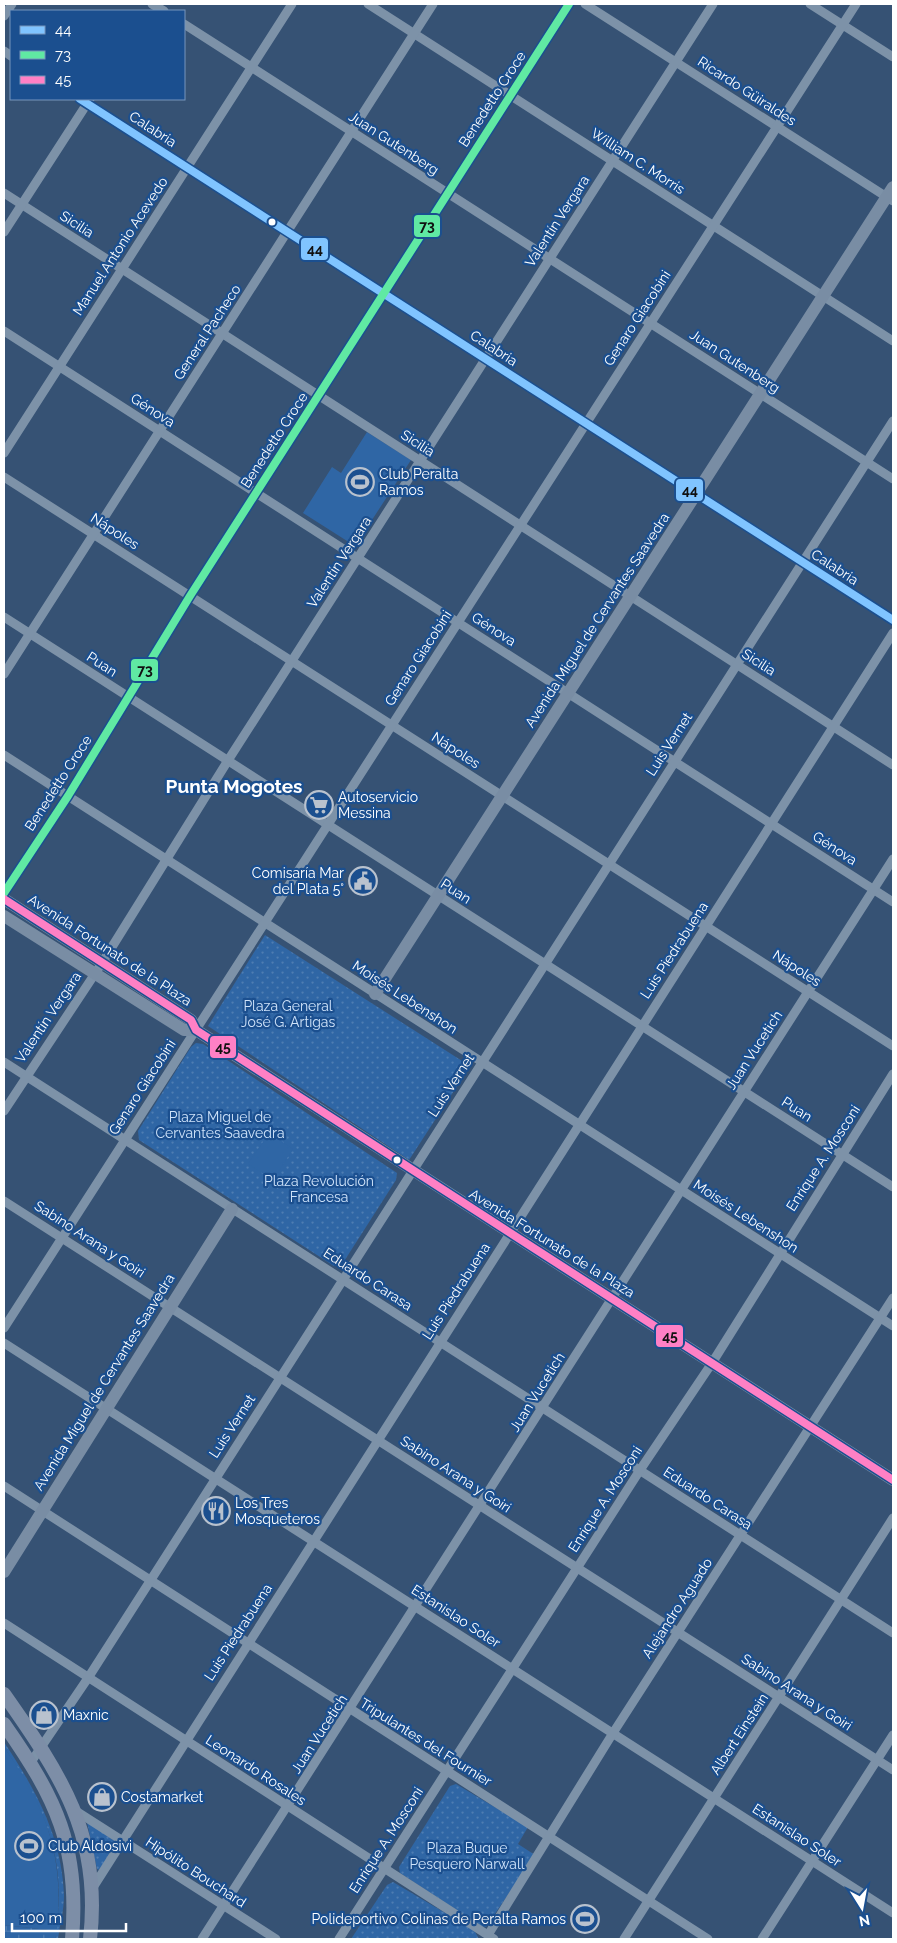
<svg xmlns="http://www.w3.org/2000/svg" width="897" height="1943" font-family="Raleway,sans-serif">
	<style>
		.green { fill: url(#green-dots) }
		.wetland { fill: url(#wetland-marsh) }
		.pitch { fill: #2f66a5 }
		.lines { fill: none; stroke-linecap: round; stroke-linejoin: round }
		.street { stroke: #7d92a8; stroke-width: 9 }
		.secondary { stroke: #798da4; stroke-width: 12 }
		.primary { stroke: #7d8ea7; stroke-width: 14 }
		.bus-1-casing { stroke: #1b4f8f; stroke-width: 11 }
		.bus-2-casing { stroke: #1b4f8f; stroke-width: 11 }
		.bus-3-casing { stroke: #1b4f8f; stroke-width: 11 }
		.bus-1 { stroke: #80c4ff; stroke-width: 8 }
		.bus-2 { stroke: #60e9a3; stroke-width: 8 }
		.bus-3 { stroke: #ff80c5; stroke-width: 8 }
		.bus-dot { fill: #fff; stroke: #1b4f8f; stroke-width: 2 }
		.labels { text-anchor: middle; dominant-baseline: central; stroke-width: 4.5; stroke-linejoin: round; paint-order: stroke }
		.street-label { font-size: 14px; fill: #fff; stroke: #1b4f8f }
		.poi-label { font-size: 14px; fill: #fff; stroke: #1b4f8f; text-anchor: start }
		.park-label { font-size: 14px; fill: #cfe3fa; stroke: #1b4f8f }
		.district-label { font-size: 19px; font-weight: bold; fill: #fff; stroke: #1b4f8f }
		.line-badge { stroke: #1b4f8f; stroke-width: 2 }
		.pale-badge-label { font-size: 14px; text-anchor: middle; font-weight: bold; fill: #111 }
	</style>
	<defs>
		<pattern id="green-dots" width="8" height="8" patternUnits="userSpaceOnUse" patternTransform="scale(1.25)"><rect width="8" height="8" fill="#2f66a5"/><path d="M2 2h.1M6 6h.1" fill="none" stroke="#4e7db2" stroke-width="1.8" stroke-linecap="round"/></pattern>
		<pattern id="wetland-marsh" width="20" height="14" patternUnits="userSpaceOnUse" patternTransform="scale(1.25)"><rect width="20" height="14" fill="#2f66a5"/><path d="M1 5h8M5 5V1M11 12h8M15 12V8" fill="none" stroke="#4e7db2"/></pattern>
	</defs>
	<rect width="100%" height="100%" fill="#365274"/>
	<g class="green">
		<path d="M265,935l205,131 -61,94 -201,-134z"/>
		<path d="M196,1043l7,1 194,129 -1,7 -55,86h-7l-195,-126 -1,-9 53,-84z"/>
		<path d="M4,1742c31,47 58,94 60,153 0,16 -4,29 -6,44h-3c13,-79 -8,-127 -51,-192z"/>
		<path d="M456,1784l72,43 -10,17 17,11 -49,72 -5,-1 -81,-53 -1,-6 51,-81z"/>
		<path d="M87,1822l31,21 -19,27 -2,-1z"/>
		<path d="M393,1882l81,48 5,9h-128l36,-54z"/>
	</g>
	<path class="wetland" d="M4,1925l53,6 -2,8h-51z"/>
	<g class="pitch">
		<path d="M367,432l44,28 -56,86 -52,-33 29,-46 9,6z"/>
		<path d="M269,1133l24,16 -20,31 -25,-16z"/>
		<path d="M4,1747c43,61 60,108 53,184l-53,-6z"/>
	</g>
	<g class="lines">
		<g class="street">
			<path d="M152,4l12,7"/>
			<path d="M368,4l525,337"/>
			<path d="M585,4l308,197"/>
			<path d="M810,4l83,53"/>
			<path d="M4,16l8,-12"/>
			<path d="M184,24l709,455"/>
			<path d="M4,51l7,5"/>
			<path d="M80,99l813,521"/>
			<path d="M4,193l889,572"/>
			<path d="M4,232l86,-133"/>
			<path d="M4,331l889,571"/>
			<path d="M4,453l288,-449"/>
			<path d="M4,477l889,569"/>
			<path d="M4,617l889,570"/>
			<path d="M4,674l429,-670"/>
			<path d="M4,755l889,571"/>
			<path d="M4,893l64,-97 122,-200 379,-592"/>
			<path d="M4,1062l889,571"/>
			<path d="M4,1111l98,-148 125,-201 486,-758"/>
			<path d="M4,1201l889,569"/>
			<path d="M4,1328l852,-1324"/>
			<path d="M4,1343l889,570"/>
			<path d="M4,1486l704,453"/>
			<path d="M4,1623l490,316"/>
			<path d="M31,1762l57,-84 805,-1257"/>
			<path d="M76,1811l200,128"/>
			<path d="M92,1889l801,-1256"/>
			<path d="M488,1935l125,-202 280,-435"/>
			<path d="M202,1939l691,-1080"/>
			<path d="M339,1939l301,-469 72,-107 181,-289"/>
			<path d="M624,1939l269,-421"/>
			<path d="M762,1939l131,-204"/>
		</g>
		<g class="secondary">
			<path d="M4,899l187,121 5,10 697,450"/>
			<path d="M4,916l180,114h12"/>
			<path d="M375,994l518,-807"/>
			<path d="M4,1572l228,-363"/>
		</g>
		<g class="primary">
			<path d="M4,1694c57,81 98,142 86,245"/>
			<path d="M4,1724c52,74 76,123 68,215"/>
		</g>
		<defs>
			<path id="bus-1" d="M80,99l813,521"/>
			<path id="bus-2" d="M4,893l64,-97 122,-200 379,-592"/>
			<path id="bus-3" d="M4,899l187,121 5,10 697,450"/>
		</defs>
		<use href="#bus-1" class="bus-1-casing"/>
		<use href="#bus-2" class="bus-2-casing"/>
		<use href="#bus-3" class="bus-3-casing"/>
		<use href="#bus-1" class="bus-1"/>
		<use href="#bus-2" class="bus-2"/>
		<use href="#bus-3" class="bus-3"/>
	</g>
	<defs>
		<symbol id="stadium-ring" viewBox="-11 -11 22 22"><circle r="9.5" fill="#1b4f8f" stroke="#b9c2ce" stroke-width="1.5"/><path d="M0-5a6.5 5 0 1 0 0 10a6.5 5 0 1 0 0-10ZM-3.5-1.8h7v3.6h-7Z" fill="#b9c2ce"/></symbol>
		<symbol id="supermarket-ring" viewBox="-11 -11 22 22"><circle r="9.5" fill="#1b4f8f" stroke="#b9c2ce" stroke-width="1.5"/><path d="M-6-5.5h2.5l.6 2H6L4.5 2H-2.5L-4.4-4H-6ZM-1.5 3.2a1.3 1.3 0 1 0 .1 0ZM3 3.2a1.3 1.3 0 1 0 .1 0Z" fill="#b9c2ce"/></symbol>
		<symbol id="civic-ring" viewBox="-11 -11 22 22"><circle r="9.5" fill="#1b4f8f" stroke="#b9c2ce" stroke-width="1.5"/><path d="M-.6-6.5H3V-4.5H.6V-3L4-1V1h2V6H-6V1h2V-1L-.6-3ZM-1.2 2.5V6h2.4V2.5Z" fill="#b9c2ce"/></symbol>
		<symbol id="restaurant-ring" viewBox="-11 -11 22 22"><circle r="9.5" fill="#1b4f8f" stroke="#b9c2ce" stroke-width="1.5"/><path d="M-5-6h1v4h1v-4h1v4h1v-4h1v5L-1.5 .5V6h-2V.5L-5-1ZM5-6V6H3V1.5H1.5Q1.5-4 5-6Z" fill="#b9c2ce"/></symbol>
		<symbol id="shop-ring" viewBox="-11 -11 22 22"><circle r="9.5" fill="#1b4f8f" stroke="#b9c2ce" stroke-width="1.5"/><path d="M-5-2.5h2.3a2.7 3.5 0 0 1 5.4 0H5L5.5 6h-11ZM-1.5-2.5h3a1.5 2.3 0 0 0-3 0Z" fill="#b9c2ce"/></symbol>
	</defs>
	<g fill-rule="evenodd">
		<use href="#stadium-ring" x="344" y="466" width="32" height="32"/>
		<use href="#supermarket-ring" x="303" y="789" width="32" height="32"/>
		<use href="#civic-ring" x="347" y="865" width="32" height="32"/>
		<use href="#restaurant-ring" x="200" y="1495" width="32" height="32"/>
		<use href="#shop-ring" x="28" y="1699" width="32" height="32"/>
		<use href="#shop-ring" x="86" y="1781" width="32" height="32"/>
		<use href="#stadium-ring" x="13" y="1830" width="32" height="32"/>
		<use href="#stadium-ring" x="569" y="1903" width="32" height="32"/>
	</g>
	<g class="bus-dot">
		<circle cx="272" cy="222" r="4.5"/>
		<circle cx="397" cy="1160" r="4.5"/>
	</g>
	<g class="labels">
		<g class="street-label">
			<text transform="translate(747 91) rotate(33)">Ricardo Güiraldes</text>
			<text transform="translate(492 99) rotate(-57)">Benedetto Croce</text>
			<text transform="translate(153 129) rotate(33)">Calabria</text>
			<text transform="translate(394 143) rotate(33)">Juan Gutenberg</text>
			<text transform="translate(638 161) rotate(33)">William C. Morris</text>
			<text transform="translate(557 221) rotate(-57)">Valentín Vergara</text>
			<text transform="translate(77 224) rotate(33)">Sicilia</text>
			<text transform="translate(120 246) rotate(-57)">Manuel Antonio Acevedo</text>
			<text transform="translate(637 318) rotate(-57)">Genaro Giacobini</text>
			<text transform="translate(207 332) rotate(-57)">General Pacheco</text>
			<text transform="translate(494 348) rotate(33)">Calabria</text>
			<text transform="translate(735 361) rotate(33)">Juan Gutenberg</text>
			<text transform="translate(153 410) rotate(33)">Génova</text>
			<text transform="translate(274 440) rotate(-57)">Benedetto Croce</text>
			<text transform="translate(418 443) rotate(33)">Sicilia</text>
			<text transform="translate(115 531) rotate(33)">Nápoles</text>
			<text transform="translate(339 562) rotate(-57)">Valentín Vergara</text>
			<text transform="translate(835 567) rotate(33)">Calabria</text>
			<text transform="translate(597 620) rotate(-57)">Avenida Miguel de Cervantes Saavedra</text>
			<text transform="translate(494 629) rotate(33)">Génova</text>
			<text transform="translate(418 658) rotate(-57)">Genaro Giacobini</text>
			<text transform="translate(759 662) rotate(33)">Sicilia</text>
			<text transform="translate(102 664) rotate(33)">Puan</text>
			<text transform="translate(669 744) rotate(-57)">Luis Vernet</text>
			<text transform="translate(456 750) rotate(33)">Nápoles</text>
			<text transform="translate(58 783) rotate(-57)">Benedetto Croce</text>
			<text transform="translate(835 848) rotate(33)">Génova</text>
			<text transform="translate(456 891) rotate(33)">Puan</text>
			<text transform="translate(110 950) rotate(33)">Avenida Fortunato de la Plaza</text>
			<text transform="translate(674 950) rotate(-57)">Luis Piedrabuena</text>
			<text transform="translate(797 968) rotate(33)">Nápoles</text>
			<text transform="translate(405 997) rotate(33)">Moisés Lebenshon</text>
			<text transform="translate(48 1017) rotate(-56)">Valentín Vergara</text>
			<text transform="translate(754 1050) rotate(-57)">Juan Vucetich</text>
			<text transform="translate(451 1085) rotate(-57)">Luis Vernet</text>
			<text transform="translate(142 1087) rotate(-57)">Genaro Giacobini</text>
			<text transform="translate(797 1109) rotate(33)">Puan</text>
			<text transform="translate(823 1158) rotate(-57)">Enrique A. Mosconi</text>
			<text transform="translate(746 1216) rotate(33)">Moisés Lebenshon</text>
			<text transform="translate(90 1239) rotate(33)">Sabino Arana y Goiri</text>
			<text transform="translate(552 1243) rotate(32)">Avenida Fortunato de la Plaza</text>
			<text transform="translate(368 1279) rotate(33)">Eduardo Carasa</text>
			<text transform="translate(456 1291) rotate(-57)">Luis Piedrabuena</text>
			<text transform="translate(104 1382) rotate(-58)">Avenida Miguel de Cervantes Saavedra</text>
			<text transform="translate(537 1392) rotate(-58)">Juan Vucetich</text>
			<text transform="translate(232 1426) rotate(-57)">Luis Vernet</text>
			<text transform="translate(456 1474) rotate(33)">Sabino Arana y Goiri</text>
			<text transform="translate(708 1498) rotate(33)">Eduardo Carasa</text>
			<text transform="translate(605 1499) rotate(-57)">Enrique A. Mosconi</text>
			<text transform="translate(677 1608) rotate(-57)">Alejandro Aguado</text>
			<text transform="translate(456 1616) rotate(33)">Estanislao Soler</text>
			<text transform="translate(238 1632) rotate(-57)">Luis Piedrabuena</text>
			<text transform="translate(797 1692) rotate(33)">Sabino Arana y Goiri</text>
			<text transform="translate(319 1734) rotate(-57)">Juan Vucetich</text>
			<text transform="translate(739 1734) rotate(-57)">Albert Einstein</text>
			<text transform="translate(426 1742) rotate(32)">Tripulantes del Fournier</text>
			<text transform="translate(256 1770) rotate(33)">Leonardo Rosales</text>
			<text transform="translate(797 1835) rotate(33)">Estanislao Soler</text>
			<text transform="translate(386 1840) rotate(-57)">Enrique A. Mosconi</text>
			<text transform="translate(196 1872) rotate(33)">Hipólito Bouchard</text>
		</g>
		<g class="poi-label">
			<text x="379" y="474">Club Peralta<tspan x="379" dy="16">Ramos</tspan></text>
			<text x="338" y="797">Autoservicio<tspan x="338" dy="16">Messina</tspan></text>
			<text x="344" y="873" text-anchor="end">Comisaría Mar<tspan x="344" dy="16">del Plata 5°</tspan></text>
			<text x="235" y="1503">Los Tres<tspan x="235" dy="16">Mosqueteros</tspan></text>
			<text x="63" y="1715">Maxnic</text>
			<text x="121" y="1797">Costamarket</text>
			<text x="48" y="1846">Club Aldosivi</text>
			<text x="566" y="1919" text-anchor="end">Polideportivo Colinas de Peralta Ramos</text>
		</g>
		<g class="park-label">
			<text x="288" y="1006">Plaza General<tspan x="288" dy="16">José G. Artigas</tspan></text>
			<text x="220" y="1117">Plaza Miguel de<tspan x="220" dy="16">Cervantes Saavedra</tspan></text>
			<text x="319" y="1181">Plaza Revolución<tspan x="319" dy="16">Francesa</tspan></text>
			<text x="467" y="1848">Plaza Buque<tspan x="467" dy="16">Pesquero Narwall</tspan></text>
		</g>
		<g class="district-label">
			<text x="234" y="786">Punta Mogotes</text>
		</g>
	</g>
	<g class="line-badge">
		<rect x="413" y="214" width="28" height="24" rx="5" fill="#60e9a3"/>
		<rect x="300" y="237" width="29" height="24" rx="5" fill="#80c4ff"/>
		<rect x="675" y="478" width="29" height="24" rx="5" fill="#80c4ff"/>
		<rect x="130" y="658" width="29" height="24" rx="5" fill="#60e9a3"/>
		<rect x="209" y="1035" width="28" height="24" rx="5" fill="#ff80c5"/>
		<rect x="655" y="1324" width="29" height="24" rx="5" fill="#ff80c5"/>
	</g>
	<g class="pale-badge-label">
		<text x="427" y="231">73</text>
		<text x="315" y="254">44</text>
		<text x="690" y="495">44</text>
		<text x="145" y="675">73</text>
		<text x="223" y="1052">45</text>
		<text x="670" y="1341">45</text>
	</g>
	<rect width="897" height="1943" fill="none" stroke="#ffffff" stroke-width="10"/>
	<rect x="10" y="10" width="175" height="90" fill="#1b4f8f" stroke="#7695bc"/>
	<rect x="20" y="26" width="25" height="8" fill="#80c4ff" stroke="#7695bc"/>
	<text x="55" y="35" font-size="15" fill="#ffffff">44</text>
	<rect x="20" y="51" width="25" height="8" fill="#60e9a3" stroke="#7695bc"/>
	<text x="55" y="60" font-size="15" fill="#ffffff">73</text>
	<rect x="20" y="76" width="25" height="8" fill="#ff80c5" stroke="#7695bc"/>
	<text x="55" y="85" font-size="15" fill="#ffffff">45</text>
	<g transform="translate(862 1908) rotate(169)" stroke="#1b4f8f" stroke-width="4" paint-order="stroke">
	<path d="M0-4L9 19L0 12L-9 19Z" fill="#ffffff"/>
	<text y="-8" font-size="14" font-weight="bold" text-anchor="middle" fill="#ffffff">N</text>
	</g>
	<path d="M12 1923v8h114v-8" fill="none" stroke="#ffffff" stroke-width="2.5"/>
	<text x="20" y="1923" font-size="15" fill="#ffffff" stroke="#1b4f8f" stroke-width="4" paint-order="stroke">100 m</text>
</svg>
